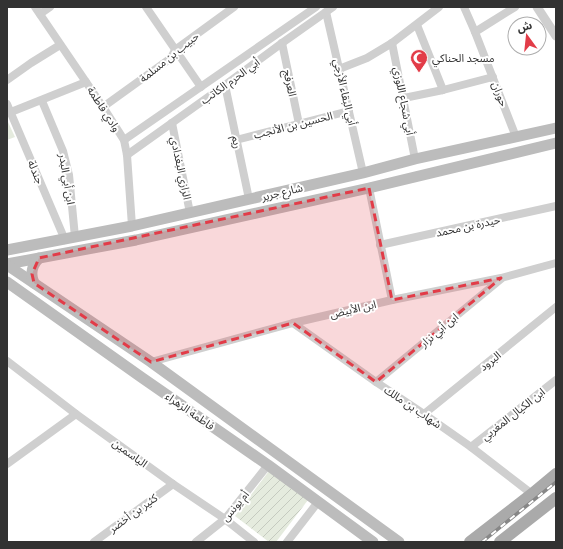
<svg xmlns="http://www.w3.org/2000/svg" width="563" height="549" font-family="Cabin,'Noto Sans Arabic',sans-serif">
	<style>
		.garden { fill: url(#garden-furrows) }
		.pitch { fill: #e5ebde }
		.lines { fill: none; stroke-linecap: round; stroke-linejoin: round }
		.minor { stroke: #cfcfcf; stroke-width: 8 }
		.tertiary { stroke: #cfcfcf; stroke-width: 9 }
		.secondary { stroke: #bcbcbc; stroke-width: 11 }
		.primary { stroke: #aaa; stroke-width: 12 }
		.rail-casing { stroke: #878787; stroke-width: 3.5 }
		.rail { stroke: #fff; stroke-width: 2; stroke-dasharray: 6; stroke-linecap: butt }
		.marked { fill: #e23c48; fill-opacity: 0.2; stroke: #e23c48; stroke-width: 3; stroke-dasharray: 8 5; stroke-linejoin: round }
		.labels { text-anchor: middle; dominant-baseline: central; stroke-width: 4; stroke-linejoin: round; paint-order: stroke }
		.street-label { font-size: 11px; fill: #323232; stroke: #fff }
		.poi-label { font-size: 11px; fill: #323232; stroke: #fff; text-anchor: start }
	</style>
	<defs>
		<pattern id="garden-furrows" width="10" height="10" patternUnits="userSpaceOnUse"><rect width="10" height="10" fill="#e5ebde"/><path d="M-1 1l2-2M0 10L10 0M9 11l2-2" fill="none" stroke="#c5cabf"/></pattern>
	</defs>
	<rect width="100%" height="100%" fill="#fff"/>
	<path class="garden" d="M269,471l39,29 -32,42h-7l-34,-26z"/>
	<path class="pitch" d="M7,120l8,17 -8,3z"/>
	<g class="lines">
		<g class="minor">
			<path d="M35,7l68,100 21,33 3,15 5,71"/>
			<path d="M146,7l55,80"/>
			<path d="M464,7l11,25 41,105"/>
			<path d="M326,12l37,161"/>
			<path d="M40,14l10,-7"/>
			<path d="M417,25l26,65"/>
			<path d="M475,32l40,-25"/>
			<path d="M282,43l17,81"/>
			<path d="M392,43l23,116"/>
			<path d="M339,69l28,-11 25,-15 47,-36"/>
			<path d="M7,80l24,-17 29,-18"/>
			<path d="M225,85l24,114"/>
			<path d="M404,98l39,-8 50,-13"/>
			<path d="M42,101l21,50 6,24 6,62"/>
			<path d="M7,104l58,136"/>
			<path d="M103,107l68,-49 4,-8 59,-43"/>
			<path d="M11,112l75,-30"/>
			<path d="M172,123l18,90"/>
			<path d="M124,140l192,-133"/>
			<path d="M236,140l113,-29"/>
			<path d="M127,155l98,-70 57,-42 51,-36"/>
			<path d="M369,188l23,112"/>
			<path d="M380,245l176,-39"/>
			<path d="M293,323l83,59 48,32 47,33 61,47"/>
			<path d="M7,361l69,53 97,70 52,35 29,23"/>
			<path d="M151,362l142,-39 99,-23 109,-22 55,-15"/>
			<path d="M376,382l125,-103"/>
			<path d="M424,414l132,-107"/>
			<path d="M471,447l85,-67"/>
			<path d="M7,464l69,-50"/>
			<path d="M94,542l79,-58"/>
			<path d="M196,542l29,-23 43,-54"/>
			<path d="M287,542l31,-40"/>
		</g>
		<path class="tertiary" d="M537,7l19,29"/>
		<g class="secondary">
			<path d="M7,250l125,-24 231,-53 52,-14 141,-31"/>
			<path d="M7,264l129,-24 233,-52 187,-45"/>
			<path d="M7,265l144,97 248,180"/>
			<path d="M7,282l134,95 127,88 105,77"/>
			<path d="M34,283c-4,-9 -2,-18 5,-25"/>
		</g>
		<g class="primary">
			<path d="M470,542l62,-48 24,-20"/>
			<path d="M500,542l56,-44"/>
		</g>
		<defs>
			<path id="rail" d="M482,542l74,-60"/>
		</defs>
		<use href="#rail" class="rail-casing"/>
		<use href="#rail" class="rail"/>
	</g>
	<path class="marked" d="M369,188l23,112 109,-22 -125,104 -83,-59 -142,39 -117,-79 -2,-9 7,-16z"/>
	<defs>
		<symbol id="mosque-pin" viewBox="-11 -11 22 30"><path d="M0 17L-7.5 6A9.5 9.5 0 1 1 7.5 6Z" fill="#e23c48" stroke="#fff"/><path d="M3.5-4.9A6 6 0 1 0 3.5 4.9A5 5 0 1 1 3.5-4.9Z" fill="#fff"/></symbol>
	</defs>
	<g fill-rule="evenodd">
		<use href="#mosque-pin" x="409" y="48" width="20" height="27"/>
	</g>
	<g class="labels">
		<g class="street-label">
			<text transform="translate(169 57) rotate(-39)">حبيب بن مسلمة</text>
			<text transform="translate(230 81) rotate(-36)">أبي الحرم الكاتب</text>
			<text transform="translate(290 83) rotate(78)">العرفج</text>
			<text transform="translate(345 92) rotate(77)">أبي البقاء الأزجي</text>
			<text transform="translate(500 94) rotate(69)">حوران</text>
			<text transform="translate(404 101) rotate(79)">أبي شجاع اللوزي</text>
			<text transform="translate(104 109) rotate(57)">وادي فاطمة</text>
			<text transform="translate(293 125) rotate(-14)">الحسين بن الأنجب</text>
			<text transform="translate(237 142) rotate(78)">ريم</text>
			<text transform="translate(181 168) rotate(78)">الرازي البغدادي</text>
			<text transform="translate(36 172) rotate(67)">جندلة</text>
			<text transform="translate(67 179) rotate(81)">ابن أبي البدر</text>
			<text transform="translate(282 192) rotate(-13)">شارع جرير</text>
			<text transform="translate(468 226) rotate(-12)">حيدرة بن محمد</text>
			<text transform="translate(353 309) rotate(-13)">ابن الأبيض</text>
			<text transform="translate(439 330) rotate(-40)">ابن أبي نزار</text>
			<text transform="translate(490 361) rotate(-39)">البرود</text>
			<text transform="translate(413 407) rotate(34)">شهاب بن مالك</text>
			<text transform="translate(190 411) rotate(35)">فاطمة الزهراء</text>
			<text transform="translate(513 414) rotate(-38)">ابن الكيال المغربي</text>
			<text transform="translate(130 453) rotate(36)">الياسمين</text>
			<text transform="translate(235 506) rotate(-50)">أم يونس</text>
			<text transform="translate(133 513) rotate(-36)">كثير بن أخضر</text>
		</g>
		<g class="poi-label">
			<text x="432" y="58">مسجد الحناكي</text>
		</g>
	</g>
	<rect width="563" height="549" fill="none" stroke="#323232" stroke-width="16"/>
	<g transform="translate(527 36) rotate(345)"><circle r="19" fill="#ffffff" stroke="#adadad"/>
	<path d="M0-3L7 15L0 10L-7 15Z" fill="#e23c48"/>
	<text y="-6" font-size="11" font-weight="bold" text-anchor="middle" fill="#323232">ش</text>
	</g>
</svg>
